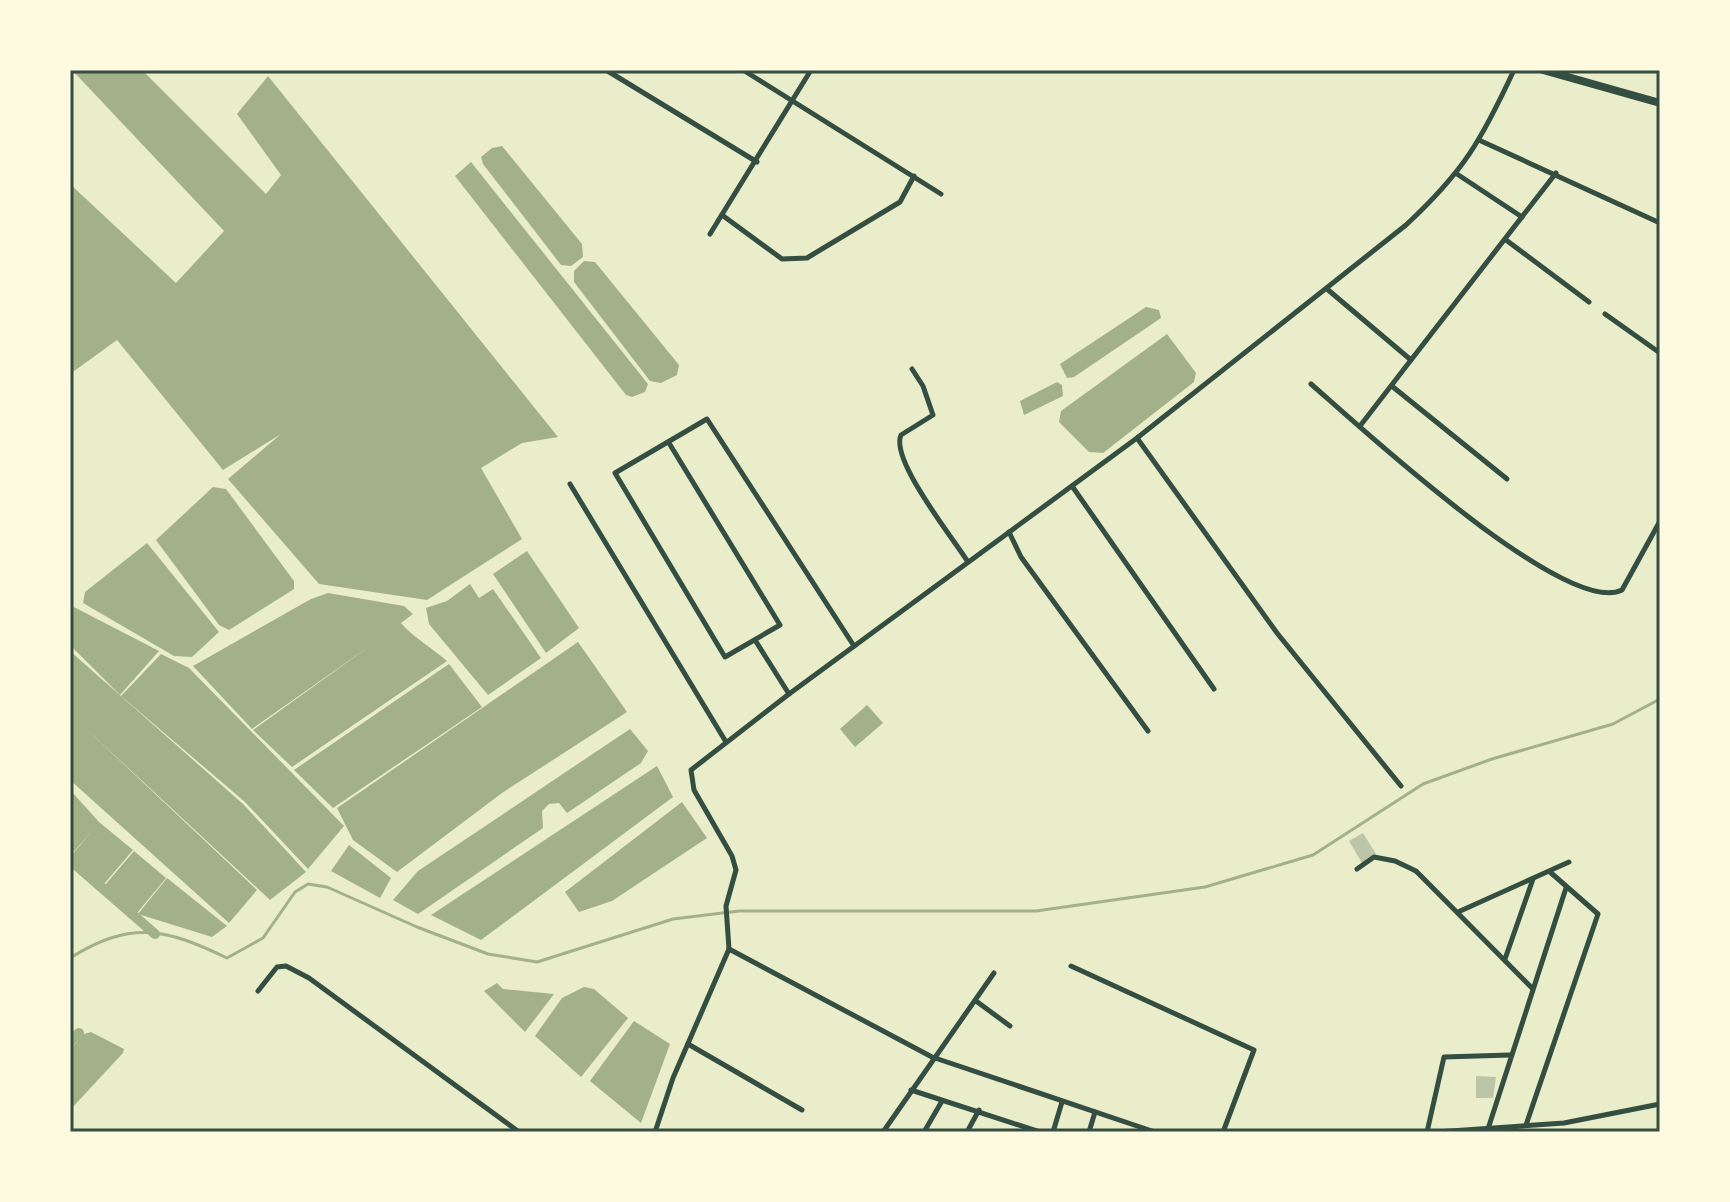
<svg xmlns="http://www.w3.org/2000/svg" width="1730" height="1202" font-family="'Times New Roman',serif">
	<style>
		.water { fill: #a3b18a }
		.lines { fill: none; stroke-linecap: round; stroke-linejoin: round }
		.stream { stroke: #a3b18a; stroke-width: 3 }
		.canal { stroke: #a3b18a; stroke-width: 10 }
		.building { fill: #bcc5a7 }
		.minor { stroke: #344e41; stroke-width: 5 }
		.primary { stroke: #344e41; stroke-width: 8 }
		.neatline { fill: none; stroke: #344e41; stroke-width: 3 }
	</style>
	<rect width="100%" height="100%" fill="#e9edc9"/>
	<g class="water">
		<path d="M72,70h70l124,124 15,-19 -44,-61 31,-38 290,361 -36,6 -41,25 41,71 -95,61 -108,-16 -91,-105 53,-45 -58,36 -106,-130 -47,34v-190l106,99 48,-52z"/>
		<path d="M502,146l80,98 1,13 -12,9 -10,-1 -78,-101 -2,-7 11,-9z"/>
		<path d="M471,162l177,222 -3,8 -13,5 -6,-2 -171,-219z"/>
		<path d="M584,261l11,1 84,103 -2,10 -16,8 -11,-2 -76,-99v-11z"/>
		<path d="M1146,307l13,3 2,8 -87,59 -7,1 -7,-14z"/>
		<path d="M1167,334l29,39 -2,9 -91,71 -14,-1 -30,-30 2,-11z"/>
		<path d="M1057,382l5,3 1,11 -39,19 -4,-14z"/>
		<path d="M213,487l13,2 68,92v8l-65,41 -10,-5 -63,-85z"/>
		<path d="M147,543l72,89 -27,25 -18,-1 -91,-53 2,-11z"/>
		<path d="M527,551l52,77 -33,25 -53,-79z"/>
		<path d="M470,584l9,14 14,-9 48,69 -53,37 -59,-71 -3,-16 21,-7z"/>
		<path d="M328,593l76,13 9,8 -12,9c14,16 30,24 46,38l-155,106 -39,-37 121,-87 -122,86 -59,-63 118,-67z"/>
		<path d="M70,605l89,46 -39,44 -50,-50z"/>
		<path d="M578,642l49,70 -125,81 -105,79 -44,-32 -16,-32z"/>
		<path d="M70,651l173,153 63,68 -36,28 -190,-177 177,167 -28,33 -159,-143z"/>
		<path d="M161,654l28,14 155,158 -36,43 -63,-67 -124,-106z"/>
		<path d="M449,664l33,43 -149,101 -39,-38z"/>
		<path d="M867,705l16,18 -28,24 -15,-18z"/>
		<path d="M630,729l18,22 -7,12 -74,50 -8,-10 -10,1 -7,7 1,17 -125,86 -25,-14 25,-29z"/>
		<path d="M657,766l16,31 -192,143 -50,-25z"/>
		<path d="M71,791l28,31 34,28 -29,34 -33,-28 22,-26 -23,26z"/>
		<path d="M682,802l25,36 -95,63 -33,11 -14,-20z"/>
		<path d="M349,845l42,33 -11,20 -49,-27z"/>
		<path d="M134,851l32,27 -29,35 -32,-28z"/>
		<path d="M167,878l60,48 -15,11 -74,-23z"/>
		<path d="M497,983l6,6 51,5 -29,38 -41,-41z"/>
		<path d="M584,987l10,2 34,29 -47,59 -46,-41 27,-38z"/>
		<path d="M634,1021l36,23 -29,79 -51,-42z"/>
		<path d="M91,1032l33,17 -1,4 -53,57v-60l14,-16z"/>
	</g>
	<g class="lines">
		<path class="stream" d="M70,958c61,-38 95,-30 157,0l36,-20 32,-46 13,-8 19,3 90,40 71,27 49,8 136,-43 66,-8h297l169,-24 108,-32 110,-71 69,-25 121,-35 47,-25"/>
		<g class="canal">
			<path d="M70,860l85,74"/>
			<path d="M70,1042l9,-9"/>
		</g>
	</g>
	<g class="building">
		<path d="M1363,833l13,21 -14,9 -13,-22z"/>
		<path d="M1476,1076l20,1 -3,21h-17z"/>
	</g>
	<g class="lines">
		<g class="minor">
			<path d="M606,70l151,92"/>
			<path d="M743,70l198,124"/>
			<path d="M1481,141l179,82"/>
			<path d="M1457,174l65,43"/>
			<path d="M722,215l60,44 25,-1 93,-56 14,-26"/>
			<path d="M710,234l101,-164"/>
			<path d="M1506,240l83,62"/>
			<path d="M1327,289l84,71 145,-187"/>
			<path d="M1605,314l55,39"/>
			<path d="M912,369l11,17 10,29 -32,20c-11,25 52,103 67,127"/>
			<path d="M1311,384c46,40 255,234 311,206l38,-69"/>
			<path d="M1393,387l114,92"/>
			<path d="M1360,426l51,-66"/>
			<path d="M1137,438l140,195 124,153"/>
			<path d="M669,443l111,182 -55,32 -110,-184 92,-54 147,227"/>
			<path d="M570,484l156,258"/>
			<path d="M1072,486l142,203"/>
			<path d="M1009,532l12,25 127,174"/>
			<path d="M755,640l34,54"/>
			<path d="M1357,869l17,-12 21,4 21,10 116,117"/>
			<path d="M1458,912l111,-50"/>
			<path d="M1505,959l28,-80"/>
			<path d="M1071,966l183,84 -31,82"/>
			<path d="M258,991l19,-24 9,-1 23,12 210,154"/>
			<path d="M976,1001l34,25"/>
			<path d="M688,1044l114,66"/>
			<path d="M911,1090l129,42"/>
			<path d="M1526,1125l72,-211 -48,-42"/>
			<path d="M655,1132l18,-54 56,-129"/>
			<path d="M883,1132l111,-159"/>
			<path d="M924,1132l18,-31"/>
			<path d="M967,1132l12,-22"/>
			<path d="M1053,1132l9,-30"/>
			<path d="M1089,1132l6,-20"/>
			<path d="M1155,1132l-223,-75 -203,-108 -3,-43 10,-36 -4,-14 -38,-66 -3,-20 98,-76 348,-256 269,-213c58,-54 75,-84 108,-155"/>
			<path d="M1427,1132l17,-75 66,-2"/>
			<path d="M1436,1132l128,-9 96,-19"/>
			<path d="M1487,1132l79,-244"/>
		</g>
		<path class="primary" d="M1543,70l117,33"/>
	</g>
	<rect width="1730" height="1202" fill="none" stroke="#fefae0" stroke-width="144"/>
	<rect x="72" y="72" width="1586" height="1058" class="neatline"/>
</svg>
